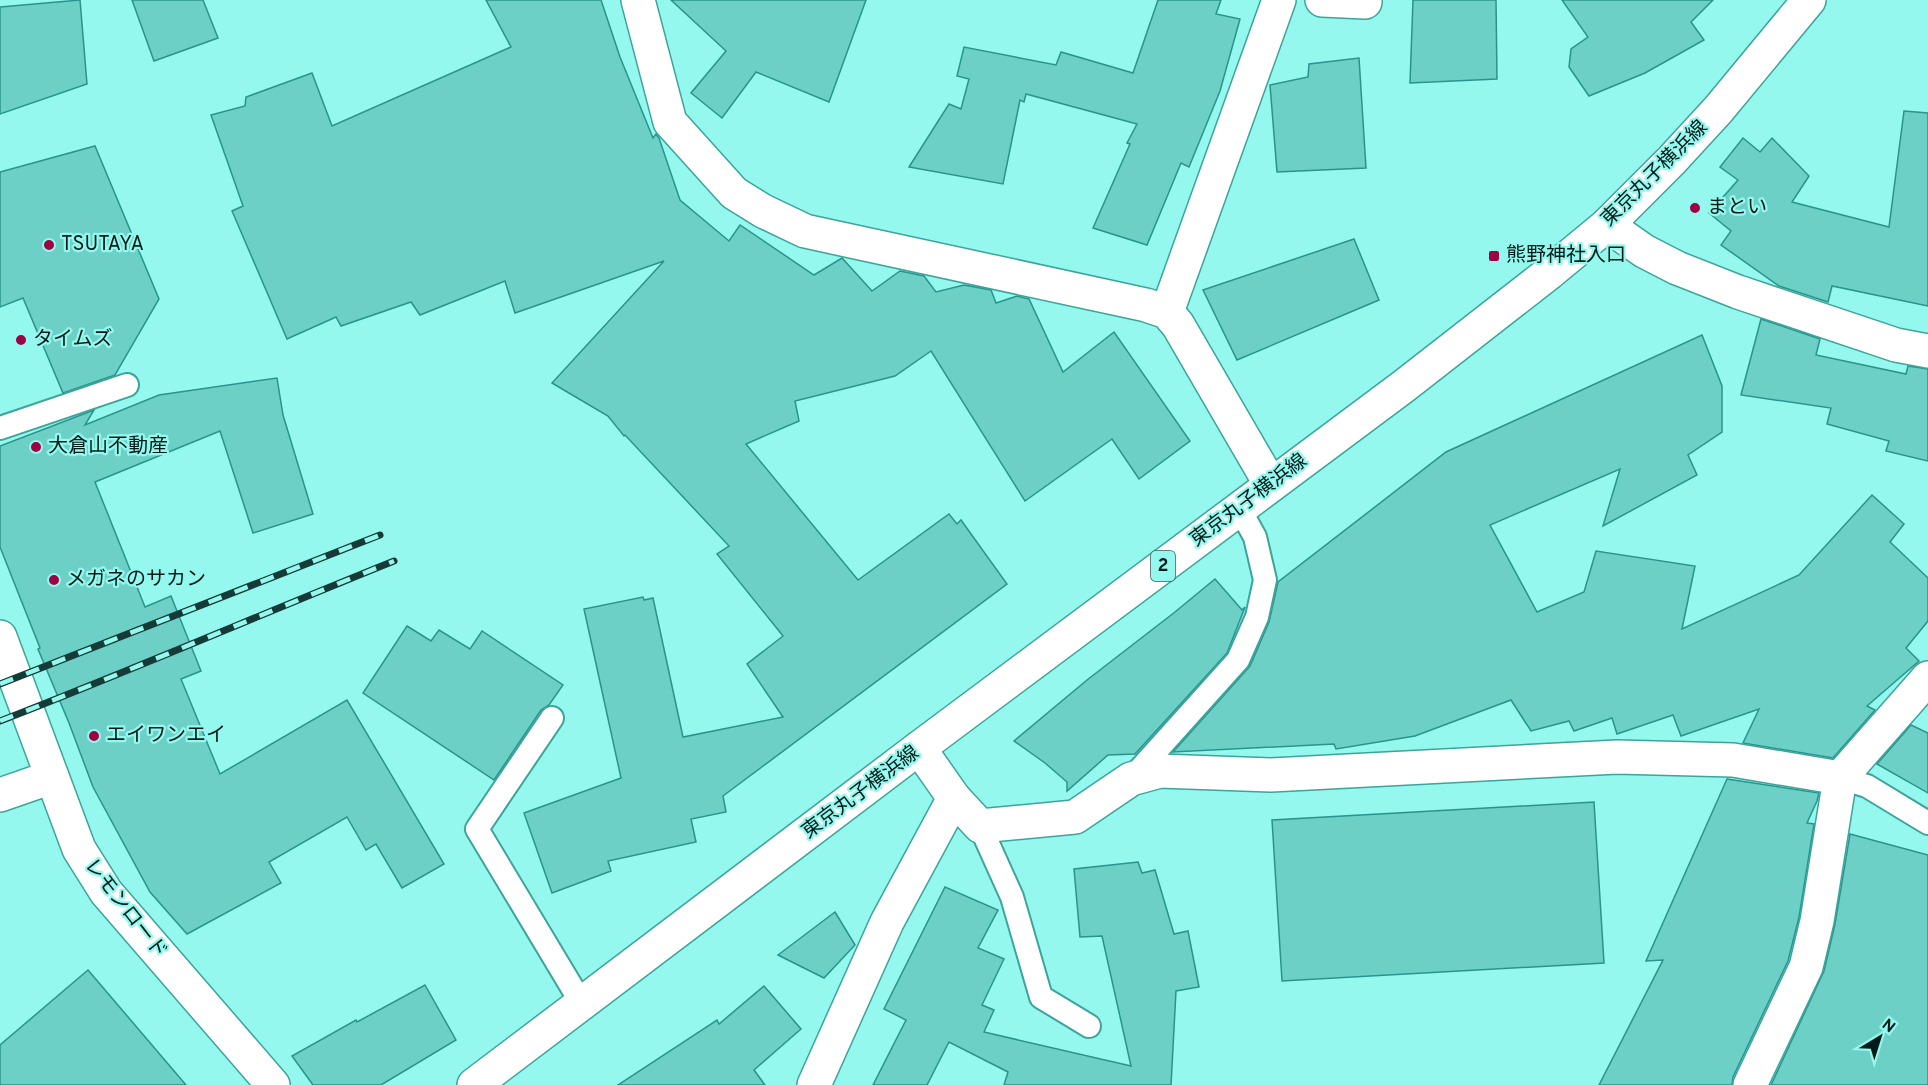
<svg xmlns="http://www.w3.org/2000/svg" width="1928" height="1085" font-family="Overpass,'Noto Sans JP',sans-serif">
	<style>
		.building { fill: #6cd0c7; stroke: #28948c; stroke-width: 1.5 }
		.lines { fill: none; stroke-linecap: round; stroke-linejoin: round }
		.service-casing { stroke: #3ca49b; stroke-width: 26 }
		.pedestrian-casing { stroke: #3ca49b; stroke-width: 36 }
		.minor-casing { stroke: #3ca49b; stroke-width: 36 }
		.tertiary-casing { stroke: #3ca49b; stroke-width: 36 }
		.primary-casing { stroke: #3ca49b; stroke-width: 36 }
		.service { stroke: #fff; stroke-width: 22 }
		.pedestrian { stroke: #fff; stroke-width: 33 }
		.minor { stroke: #fff; stroke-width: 33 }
		.tertiary { stroke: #fff; stroke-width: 33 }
		.primary { stroke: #fff; stroke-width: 33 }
		.rail-casing { stroke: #153b38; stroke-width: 7 }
		.rail { stroke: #94f8ee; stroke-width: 4.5; stroke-dasharray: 14; stroke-linecap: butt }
		.poi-dot { fill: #9f0244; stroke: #94f8ee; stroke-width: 2 }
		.labels { text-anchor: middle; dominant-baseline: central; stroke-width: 4.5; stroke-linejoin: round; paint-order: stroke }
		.shield { fill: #94f8ee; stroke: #2c5e5a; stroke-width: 1.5 }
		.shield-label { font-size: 18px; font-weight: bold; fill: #001c1a }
		.street-label { font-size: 20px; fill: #001c1a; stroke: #94f8ee }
		.poi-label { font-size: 20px; fill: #001c1a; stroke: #94f8ee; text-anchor: start }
	</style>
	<rect width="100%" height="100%" fill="#94f8ee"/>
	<g class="building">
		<path d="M80,0l7,84 -87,30v-107z"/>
		<path d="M132,0h71l15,38 -64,23z"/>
		<path d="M486,0h115l19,57 33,81 3,-4 3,4 21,62 49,41 11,-16 74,50 28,-17 30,33 28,-20 24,5 12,16 28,-7 27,5 5,13 21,-7 12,3 34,73 51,-40 76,109 -51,38 -27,-40 -87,62 -94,-150 -36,25 -100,25 4,20 -53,23 112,136 91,-66 8,10 4,-4 46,64 -284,212 3,16 -35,7 5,23 -88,19 3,10 -59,22 -28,-80 97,-35 -37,-169 59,-12 1,3 9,-2 30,139 100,-20 -36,-53 36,-28 -66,-82 12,-8 -104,-111 -1,1 -16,-20 -56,-33 112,-122 -149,52 -10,-32 -85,34 -9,-13 -70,24 -5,-9 -49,22 -55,-128 11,-5 -32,-91 34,-9 1,-9 66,-24 20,53 179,-79z"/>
		<path d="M671,0h195l-37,102 -73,-30 -34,46 -31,-25 35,-42z"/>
		<path d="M1158,0h63l-5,14 24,5 -20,72 -31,76 -8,-4 -34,82 -54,-17 37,-84 -3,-1 10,-19 -111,-30 -2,8 -4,-2 -17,84 -94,-17 40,-63 12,5 8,-30 -12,-3 7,-29 92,18 5,-13 72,21z"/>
		<path d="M1413,0h83l1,79 -87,4z"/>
		<path d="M1562,0h151l-22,22 13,18 -59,33 -56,23 -20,-29 2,-18 17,-12z"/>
		<path d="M1359,58l7,110 -89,4 -7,-87 38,-8 1,-13z"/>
		<path d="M1904,111l24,2v193l-96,-20 -4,16 -49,-16 -58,-41 10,-14 -22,-18 29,-33 -18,-13 23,-29 17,14 12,-14 37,38 -17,26 97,25z"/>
		<path d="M95,146l64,153 -44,76 -52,18 -40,-95 -23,9v-135z"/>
		<path d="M1354,239l25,61 -142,60 -34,-70z"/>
		<path d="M1761,319l59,20 -4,16 90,19 2,-8 20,3v92l-42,-10 3,-10 -62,-17 4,-16 -90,-13z"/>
		<path d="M1702,335l20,51v46l-34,23 9,20 -94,51 17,-57 -130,56 47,87 47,-20 12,-41 99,15 -13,63 117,-54 73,-80 32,29 -14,18 38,36v43l-22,27 13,13 -52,45 8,4 -42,48 -90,-15 16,-34 -78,27 -8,-21 -56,19 -5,-16 -38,13 -5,-10 -38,10 -20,-31 -96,36 -79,13 -2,-5 -161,8 77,-86 19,-44 9,-40 168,-130z"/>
		<path d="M277,378l6,37 30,99 -60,19 -33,-102 -125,51 50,125 26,-11 30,75 -20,8 39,95 127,-74 97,164 -42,24 -26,-44 -10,6 -19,-33 -78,45 12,21 -94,51 -37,-42 -57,-105 -24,-64 -31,-74 2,-1 -40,-101v-101l94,-36 -9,15 74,-30z"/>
		<path d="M1215,579l27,31 3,-3 -18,46 -92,101 -27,1 -41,36v-9l-22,-19 -31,-22 73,-61 88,-68z"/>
		<path d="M407,626l24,15 8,-11 31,19 12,-18 81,54 -14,20 -8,5 -47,70 -131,-87z"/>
		<path d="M1911,725l17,8v60l-51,-29z"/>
		<path d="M1727,779l92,14 -2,8 -10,22 7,1 -15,93 -11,44 -55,116 -1,8h-133l64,-125 -17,1z"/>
		<path d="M1594,802l10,161 -322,18 -10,-161z"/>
		<path d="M1850,834l78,21v230h-157l53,-114 11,-47z"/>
		<path d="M1138,862l4,11 13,-3 19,64 14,-3 11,56 -23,4 -5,94h-167l4,-13 -59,-30 -22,43h-54l33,-65 -22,-11 61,-122 53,23 -20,38 26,11 -22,46 12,5 -10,22 147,34 -29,-130 -22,1 -6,-68z"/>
		<path d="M835,912l20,33 -31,33 -46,-23z"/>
		<path d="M88,970l98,115h-186v-40z"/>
		<path d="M425,985l31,55 -75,45h-68l-21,-29 64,-36 1,2z"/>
		<path d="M764,986l37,43 -47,41 11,15h-147l99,-65 2,4z"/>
	</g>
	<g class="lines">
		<defs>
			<g id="service">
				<path d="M0,428l127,-43"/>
				<path d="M552,718l-75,111 105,175"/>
				<path d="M1132,778l106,-118 19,-43 8,-37 -10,-43 -16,-29"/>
				<path d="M1840,778l27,8 61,37"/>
				<path d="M980,826l32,71 29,100 48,29"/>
			</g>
			<path id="pedestrian" d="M0,795l52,-18"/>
			<g id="minor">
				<path d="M638,0l32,122 64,71 29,18 42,20 341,74 21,7 11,13 93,160"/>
				<path d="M1322,0l43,2"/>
				<path d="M1607,225l37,26 33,17 61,24 158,53 32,6"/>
				<path d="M1167,312l112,-312"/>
				<path d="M919,748l35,50 26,28 95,-9 56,-38 29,-8 111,4 346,-18 116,3 107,18"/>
				<path d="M814,1085l73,-163 67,-124"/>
				<path d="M1750,1085l56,-118 11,-46 23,-143 88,-100"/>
			</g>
			<path id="tertiary" d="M0,637l79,212 27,43 167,193"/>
			<path id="primary" d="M474,1085l445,-337 485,-362 145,-113 58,-48 65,-65 46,-50 91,-110"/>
		</defs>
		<use href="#service" class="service-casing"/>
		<use href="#pedestrian" class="pedestrian-casing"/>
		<use href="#minor" class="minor-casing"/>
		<use href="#tertiary" class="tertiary-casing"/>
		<use href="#primary" class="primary-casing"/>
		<use href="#service" class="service"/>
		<use href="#pedestrian" class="pedestrian"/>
		<use href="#minor" class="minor"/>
		<use href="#tertiary" class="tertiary"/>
		<use href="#primary" class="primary"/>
		<defs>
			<g id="rail">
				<path d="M0,684l380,-149"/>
				<path d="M0,721c132,-51 262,-107 394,-160"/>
			</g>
		</defs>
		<use href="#rail" class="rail-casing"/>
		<use href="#rail" class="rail"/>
	</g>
	<g class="poi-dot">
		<circle cx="1695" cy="208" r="6"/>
		<circle cx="49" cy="245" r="6"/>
		<rect x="1488" y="250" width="12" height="12" rx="3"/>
		<circle cx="21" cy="340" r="6"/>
		<circle cx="36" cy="447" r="6"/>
		<circle cx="54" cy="580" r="6"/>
		<circle cx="94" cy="736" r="6"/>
	</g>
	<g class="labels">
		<rect class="shield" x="1151" y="551" width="24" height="30" rx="4.5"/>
		<g class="shield-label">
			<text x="1163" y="566">2</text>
		</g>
		<g class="street-label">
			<text transform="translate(1655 174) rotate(-45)">東京丸子横浜線</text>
			<text transform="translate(1249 501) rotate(-37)">東京丸子横浜線</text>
			<text transform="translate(861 793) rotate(-37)">東京丸子横浜線</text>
			<text transform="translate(125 909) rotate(52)">レモンロード</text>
		</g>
		<g class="poi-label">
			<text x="1707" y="208">まとい</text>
			<text x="61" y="245">TSUTAYA</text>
			<text x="1506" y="256">熊野神社入口</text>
			<text x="33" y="340">タイムズ</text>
			<text x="48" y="447">大倉山不動産</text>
			<text x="66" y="580">メガネのサカン</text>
			<text x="106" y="736">エイワンエイ</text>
		</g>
	</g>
	<g transform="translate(1880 1037) rotate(38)" stroke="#94f8ee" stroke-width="4.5" paint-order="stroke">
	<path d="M0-4.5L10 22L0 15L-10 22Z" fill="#001c1a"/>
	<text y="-9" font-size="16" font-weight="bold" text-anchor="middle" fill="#001c1a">N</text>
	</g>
</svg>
